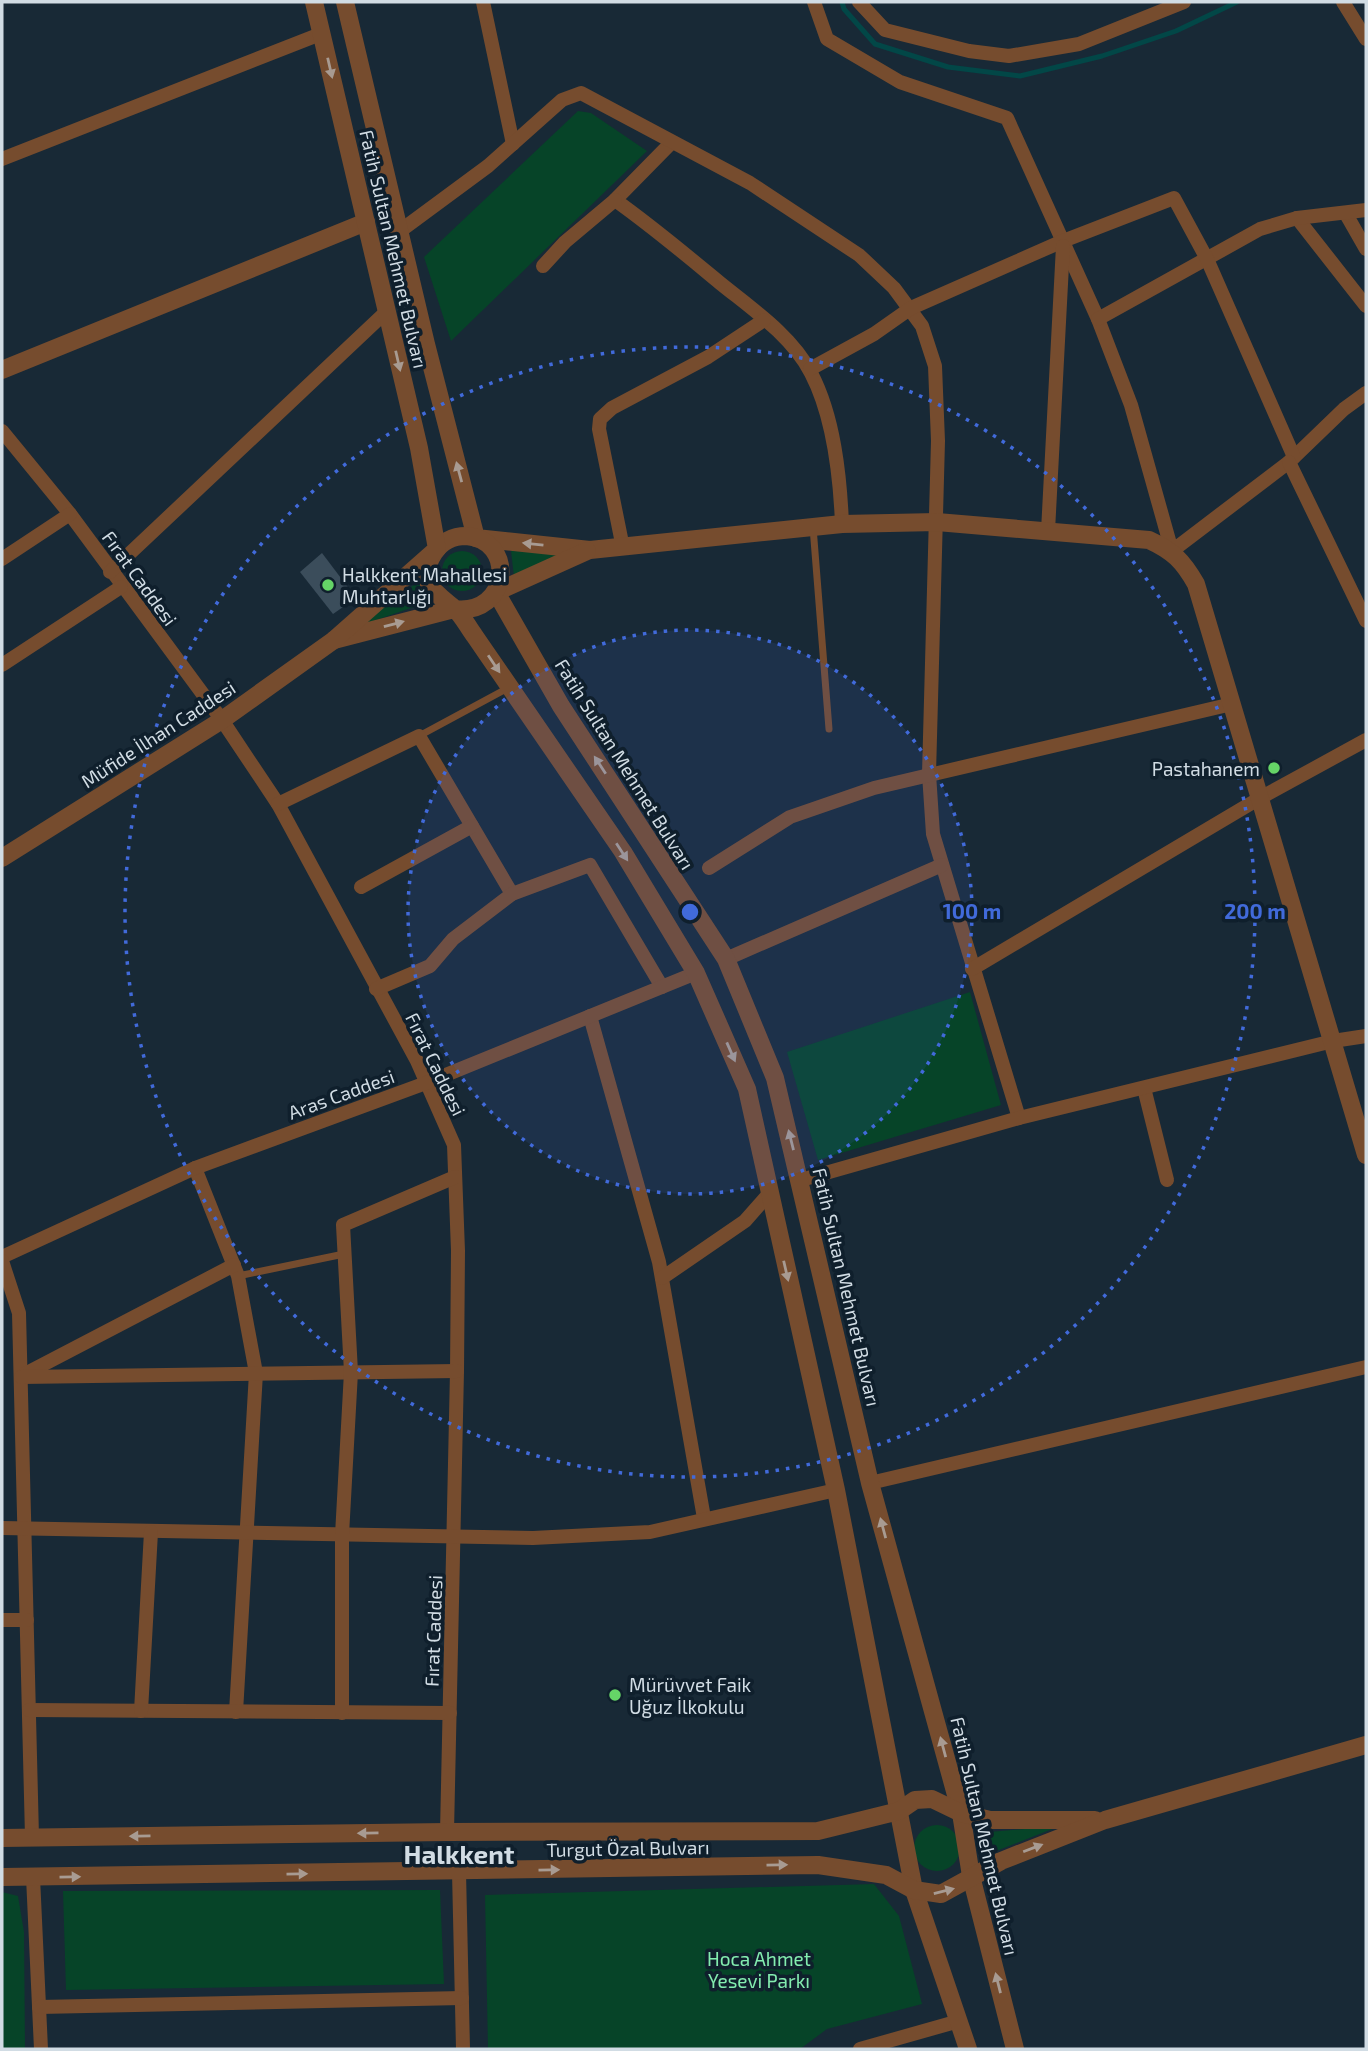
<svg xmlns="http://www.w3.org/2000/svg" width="1368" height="2051" font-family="'Exo 2',sans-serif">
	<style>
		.green { fill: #064428 }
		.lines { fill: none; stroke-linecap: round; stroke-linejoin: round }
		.stream { stroke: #024747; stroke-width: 5 }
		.building { fill: #3b4d5b }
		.service { stroke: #764c2e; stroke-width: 7 }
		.minor { stroke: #764c2e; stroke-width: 14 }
		.tertiary { stroke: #764c2e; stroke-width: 18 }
		.oneway { fill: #a89b92 }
		.ring { fill: none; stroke: #416ada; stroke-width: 3.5; stroke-dasharray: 3.5 7 }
		.poi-dot { fill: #65d467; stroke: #0f1f2c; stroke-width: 2.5 }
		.labels { text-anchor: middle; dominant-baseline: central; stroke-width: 7; stroke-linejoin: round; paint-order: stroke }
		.street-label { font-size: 19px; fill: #d1dce4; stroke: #0f1f2c }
		.poi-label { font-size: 19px; fill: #d1dce4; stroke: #0f1f2c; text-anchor: start }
		.park-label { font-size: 19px; fill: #83ecaf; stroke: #0f1f2c }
		.district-label { font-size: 26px; font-weight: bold; fill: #d1dce4; stroke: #0f1f2c }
		.centre { fill: #416ada; stroke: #0f1f2c; stroke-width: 3.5 }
		.ring-label { font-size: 21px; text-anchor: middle; font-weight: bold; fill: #416ada; stroke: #0f1f2c; stroke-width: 7; stroke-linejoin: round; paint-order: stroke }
	</style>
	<rect width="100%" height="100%" fill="#182936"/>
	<g class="green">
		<path d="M578,111l13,2 56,38 -196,190 -27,-84z"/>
		<path d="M511,551l60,1 -57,25z"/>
		<circle cx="462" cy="571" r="20"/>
		<path d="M419,581l12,20 -72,25z"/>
		<path d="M970,992l31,113 -183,55 -31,-108z"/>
		<circle cx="937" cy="1848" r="23"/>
		<path d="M1060,1826l-69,27 -2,-21z"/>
		<path d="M874,1884l25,32 23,88 -95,25 -27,20h-312l-3,-154z"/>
		<path d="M440,1890l4,94 -378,6 -3,-99z"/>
		<path d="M2,1892l16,4 6,36 1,117h-23z"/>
	</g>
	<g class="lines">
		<path class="stream" d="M842,2l2,7 31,35 73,23 72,9 82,-20 74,-25 61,-29"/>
	</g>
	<path class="building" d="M322,553l34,45 -23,16 -33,-42z"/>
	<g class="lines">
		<g class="service">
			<path d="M813,527l16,202"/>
			<path d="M419,736l89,-48"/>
			<path d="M238,1276l106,-22"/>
		</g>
		<g class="minor">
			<path d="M483,2l30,142"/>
			<path d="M814,2l13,37 73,43 107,36 91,201 33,86 41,146 117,-89 55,-53 22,-16"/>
			<path d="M859,2l26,28 84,21 40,5 70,-12 105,-42"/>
			<path d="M1343,2l23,37"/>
			<path d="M671,143l-56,57c38,27 70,54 105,83 32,26 72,53 91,90 23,44 29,102 31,151"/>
			<path d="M2,159l321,-126"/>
			<path d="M1346,214l20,35"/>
			<path d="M1297,218l69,88"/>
			<path d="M400,231l88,-65 74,-66 19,-7 169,90 109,72 35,33 28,38 13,40 3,75 -9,333 4,60 86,284"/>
			<path d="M543,266l22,-24 50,-42"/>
			<path d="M1098,319l162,-90 37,-11 69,-8"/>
			<path d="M810,369l64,-35 37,-26 152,-67 111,-43 33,61 87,198"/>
			<path d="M2,431l68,83 152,206 56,84 139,257 37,84 4,106 -1,120 -10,461"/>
			<path d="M1289,462l77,159"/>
			<path d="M1048,531l15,-285"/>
			<path d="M623,548l-24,-119 1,-10 12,-11 96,-51 56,-37"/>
			<path d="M2,559l68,-45"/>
			<path d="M110,572l277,-261"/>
			<path d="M2,665l119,-78"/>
			<path d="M278,804l141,-68 93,158"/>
			<path d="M709,868l81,-51 84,-29 358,-84"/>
			<path d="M361,887l111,-61"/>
			<path d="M726,959l216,-94"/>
			<path d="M972,969l288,-171 106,-58"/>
			<path d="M376,989l54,-23 23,-27 59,-45 78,-29 72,122"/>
			<path d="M590,1016l69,246 45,256"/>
			<path d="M1144,1088l23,92"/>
			<path d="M195,1168l43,108 18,97 -20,339"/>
			<path d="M801,1180l218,-62 314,-77 33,-5"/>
			<path d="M2,1257l193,-89 231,-85 270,-110"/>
			<path d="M2,1261l17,52 13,524"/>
			<path d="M662,1278l83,-57 23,-26"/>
			<path d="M25,1374l209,-109"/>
			<path d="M21,1377l436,-6"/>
			<path d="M870,1483l496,-116"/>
			<path d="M2,1528l531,10 117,-6 186,-42"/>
			<path d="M2,1620h25"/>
			<path d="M29,1710l421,3"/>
			<path d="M141,1711l10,-179"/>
			<path d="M342,1713v-178l9,-163 -8,-147 112,-48"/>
			<path d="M459,1872l4,177"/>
			<path d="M33,1877l8,172"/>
			<path d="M39,2007l423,-9"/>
			<path d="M860,2049l99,-28"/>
		</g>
		<g class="tertiary">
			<path d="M345,2l81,342 50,194 114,12 252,-26 95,-2 212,18c24,11 34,21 47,44l170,571"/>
			<path d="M2,370l364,-148"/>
			<path d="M587,551l-91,41 65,114 165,253 49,119 95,405 91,330 10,63 44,173"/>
			<path d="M334,640l120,-31c57,7 62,-70 12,-73 -13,0 -25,6 -32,17 -19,29 2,40 21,56 7,6 13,18 19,26l149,217 73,121 51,116 89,401 78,400 54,159"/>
			<path d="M2,858l220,-138 112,-80 103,-91 -18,-101 -105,-446"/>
			<path d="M2,1838l445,-6 371,-1 81,-20 16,-11 17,-1 29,14 29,7h105"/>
			<path d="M2,1877l816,-12 68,10 28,15 27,4 60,-33 104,-41 261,-75"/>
		</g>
	</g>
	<defs><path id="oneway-solid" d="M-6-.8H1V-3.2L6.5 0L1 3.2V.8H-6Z" transform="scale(1.75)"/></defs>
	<g class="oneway">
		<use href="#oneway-solid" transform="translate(330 68) rotate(77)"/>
		<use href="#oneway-solid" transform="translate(398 361) rotate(77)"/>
		<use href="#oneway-solid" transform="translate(459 472) rotate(-105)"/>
		<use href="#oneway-solid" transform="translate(533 544) rotate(-174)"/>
		<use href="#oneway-solid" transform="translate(394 624) rotate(-15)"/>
		<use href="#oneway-solid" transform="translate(494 664) rotate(56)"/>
		<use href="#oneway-solid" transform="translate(600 765) rotate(-123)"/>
		<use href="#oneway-solid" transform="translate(622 852) rotate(57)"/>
		<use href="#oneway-solid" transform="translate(731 1052) rotate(66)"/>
		<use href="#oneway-solid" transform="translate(791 1140) rotate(-104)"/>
		<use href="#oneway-solid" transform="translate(786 1271) rotate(77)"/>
		<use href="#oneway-solid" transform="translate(883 1528) rotate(-105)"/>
		<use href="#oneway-solid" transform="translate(943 1747) rotate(-105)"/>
		<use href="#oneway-solid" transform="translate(368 1833) rotate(179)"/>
		<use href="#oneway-solid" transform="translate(140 1836) rotate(179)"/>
		<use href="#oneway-solid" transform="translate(1033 1848) rotate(-21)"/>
		<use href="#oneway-solid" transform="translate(777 1865) rotate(-1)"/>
		<use href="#oneway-solid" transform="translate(549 1870) rotate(-1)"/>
		<use href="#oneway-solid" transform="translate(297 1874) rotate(-1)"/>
		<use href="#oneway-solid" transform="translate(70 1877) rotate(-1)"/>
		<use href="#oneway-solid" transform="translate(944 1891) rotate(-14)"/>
		<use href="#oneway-solid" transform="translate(998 1983) rotate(-104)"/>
	</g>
	<circle cx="690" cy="912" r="282" fill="#416ada" fill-opacity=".12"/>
	<g class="ring">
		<circle cx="690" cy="912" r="282"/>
		<circle cx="690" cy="912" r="565"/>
	</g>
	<g class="poi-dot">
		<circle cx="328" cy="585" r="7"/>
		<circle cx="1274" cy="768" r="7"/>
		<circle cx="615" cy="1695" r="7"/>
	</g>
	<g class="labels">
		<g class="street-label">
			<text transform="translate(394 249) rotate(77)">Fatih Sultan Mehmet Bulvarı</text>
			<text transform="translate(140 578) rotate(54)">Fırat Caddesi</text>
			<text transform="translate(158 734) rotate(-33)">Müfide İlhan Caddesi</text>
			<text transform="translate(625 764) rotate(58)">Fatih Sultan Mehmet Bulvarı</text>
			<text transform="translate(436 1064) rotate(64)">Fırat Caddesi</text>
			<text transform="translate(341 1094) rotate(-20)">Aras Caddesi</text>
			<text transform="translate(847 1287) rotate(77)">Fatih Sultan Mehmet Bulvarı</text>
			<text transform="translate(433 1631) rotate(-88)">Fırat Caddesi</text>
			<text transform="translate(985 1836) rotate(77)">Fatih Sultan Mehmet Bulvarı</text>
			<text transform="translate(628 1848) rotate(-1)">Turgut Özal Bulvarı</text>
		</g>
		<g class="poi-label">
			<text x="342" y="574">Halkkent Mahallesi<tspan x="342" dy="22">Muhtarlığı</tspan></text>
			<text x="1260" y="768" text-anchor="end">Pastahanem</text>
			<text x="629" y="1684">Mürüvvet Faik<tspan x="629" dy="22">Uğuz İlkokulu</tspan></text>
		</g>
		<g class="park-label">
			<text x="759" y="1958">Hoca Ahmet<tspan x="759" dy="22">Yesevi Parkı</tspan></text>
		</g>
		<g class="district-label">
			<text x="459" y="1853">Halkkent</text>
		</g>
	</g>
	<circle cx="690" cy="912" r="10" class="centre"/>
	<g class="ring-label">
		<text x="972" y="919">100 m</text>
		<text x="1255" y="919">200 m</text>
	</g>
	<rect width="1368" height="2051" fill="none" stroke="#d1dce4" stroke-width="7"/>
</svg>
